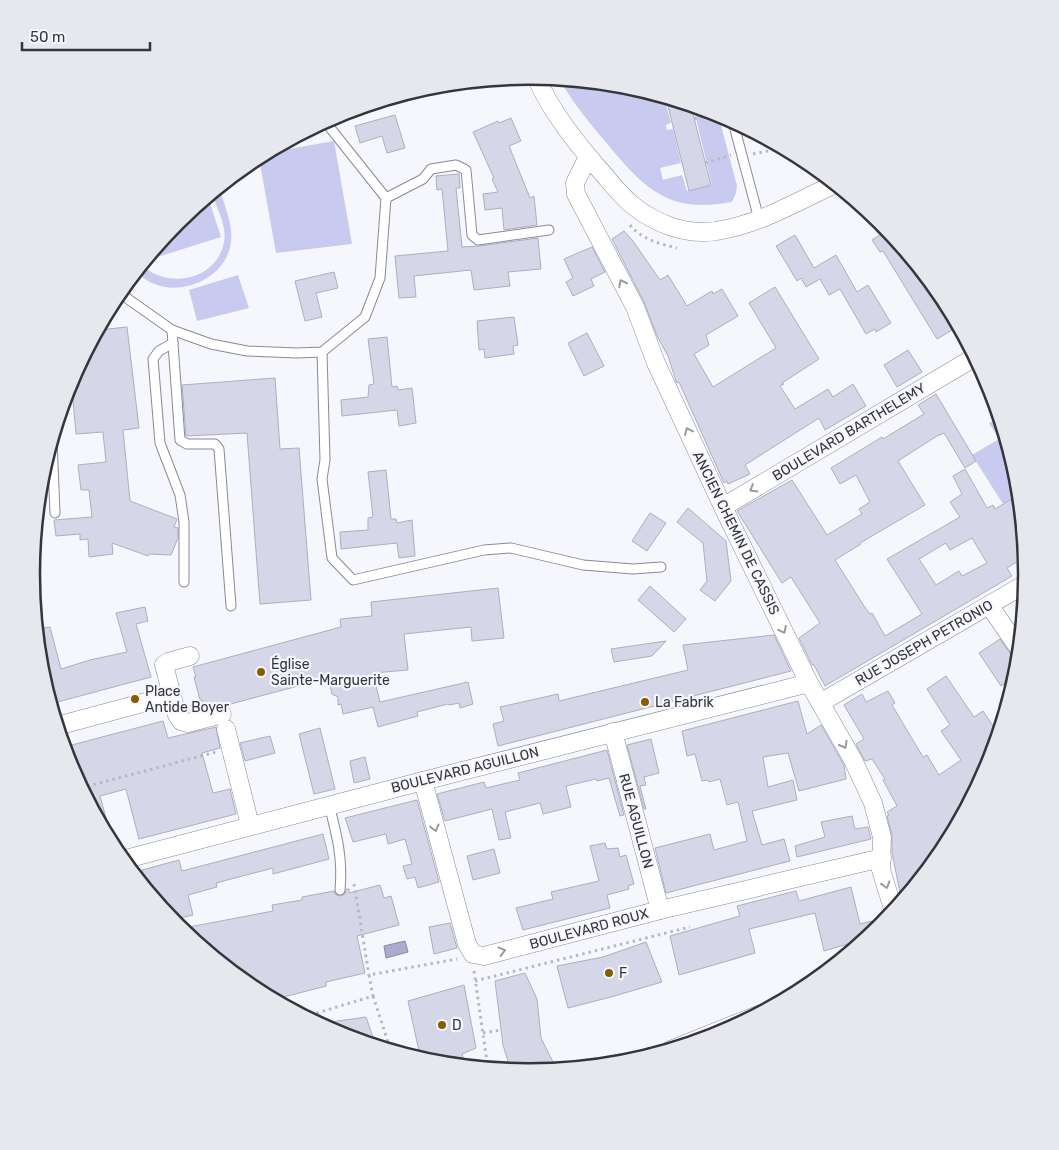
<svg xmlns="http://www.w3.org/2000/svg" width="1059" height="1150" font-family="Rubik,sans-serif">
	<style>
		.green { fill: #c9caef }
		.water { fill: #ababd0; stroke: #8888a4 }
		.building { fill: #d5d6e7; stroke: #adaebe; fill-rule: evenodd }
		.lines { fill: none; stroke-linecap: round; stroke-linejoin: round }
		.lane-casing { stroke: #898a99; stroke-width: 11 }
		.street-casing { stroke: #898a99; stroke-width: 19 }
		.path { stroke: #b8b8bf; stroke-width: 3; stroke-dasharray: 2.5 4; stroke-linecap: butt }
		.lane { stroke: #fff; stroke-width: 9 }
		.street { stroke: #fff; stroke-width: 18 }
		.oneway { stroke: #9a9a9e }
		.poi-dot { fill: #8a5b00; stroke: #f6f6fd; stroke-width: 2 }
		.labels { text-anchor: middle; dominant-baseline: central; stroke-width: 4.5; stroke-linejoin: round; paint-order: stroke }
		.street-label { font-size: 14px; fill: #35353c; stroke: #f6f6fd }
		.poi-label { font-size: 14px; fill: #35353c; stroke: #f6f6fd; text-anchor: start }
		.rim { fill: none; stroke: #35353c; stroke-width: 2.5 }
	</style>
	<rect width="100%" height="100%" fill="#f6f6fd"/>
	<g class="green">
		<path d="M560,80l67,6 13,4 1,2h3l20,6 7,25 -5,2 1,5 6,-1 8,34 -21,5 3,12 19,-5 5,16 25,-6 -19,-79 25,8 19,72 -1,7 -4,9c-67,13 -90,-17 -129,-63 -16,-19 -31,-38 -43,-59z"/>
		<path d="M334,141l18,103 -76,9 -17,-95 7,-5z"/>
		<path d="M219,188c6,19 16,40 11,60 -10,38 -66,54 -93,24l5,-7c26,25 75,15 82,-23 3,-16 -7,-33 -12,-48z"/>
		<path d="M208,197l13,40 -76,24 32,-39z"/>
		<path d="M238,275l11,33 -52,13 -8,-31z"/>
		<path d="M1000,417l18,61 2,16 -17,10 -31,-49 27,-16 -10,-16z"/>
	</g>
	<path class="water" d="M405,941l3,11 -22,6 -2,-12z"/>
	<g class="building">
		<path d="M666,98l25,8 20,79 -22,6z"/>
		<path d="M395,115l10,33 -18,5 -5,-17 -22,7 -5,-17z"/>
		<path d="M511,118l10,23 -12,5 21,52 4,-2 3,29 -33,5 -2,-22 -17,2 -2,-16 15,-2 -6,-13 2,-1 -21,-46 25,-11 1,2z"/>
		<path d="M459,174l1,14h-4l6,59 17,-1 59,-8 3,31 -33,3 2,14 -36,4 -3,-20 -57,6 2,21 -17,1 -4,-42 53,-5 -6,-62 -5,1 -1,-14z"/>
		<path d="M624,231l9,10 27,39 8,-5 19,31 25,-15 1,3 9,-5 16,27 -32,19 3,10 -15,9 19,33 63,-39 -27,-45 26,-16 44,72 -37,24 2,1 -4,2 15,23 33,-20 5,8 20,-13 13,22 -41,24 -6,-12 -74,47 5,9 -22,10 -1,-3 -3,2 -45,-101 -2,1 -1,-2 -8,-25 -11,-20 -13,-34 -32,-63z"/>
		<path d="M886,231l2,3 2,-1 54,65 15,28 -22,13 -54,-88 -3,1 -8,-12z"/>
		<path d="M795,235l19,33 22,-13 21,37 11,-7 23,38 -15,9 -1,-3 -9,5 -26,-45 -11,6 -9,-16 -14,8 -5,-9 -4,3 -21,-35z"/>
		<path d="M592,247l13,25 -14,7 3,7 -21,10 -7,-14 7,-4 -9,-19z"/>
		<path d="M334,272l4,16 -22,5 6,24 -17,4 -10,-40z"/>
		<path d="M514,317l4,28 -5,1 1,8 -29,4 -1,-9 -5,1 -2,-29z"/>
		<path d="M127,327l12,101 -16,2 7,71 47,18 -3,8 4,1v10l-7,17 -22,-1 -1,2 -36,-13 1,11 -24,3 -1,-18 -8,1v-6l-24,2 -2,-16 38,-3 -3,-27h-8l-3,-25 28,-3 -3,-30 -27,2 -4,-46 7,-1 -2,-17 21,-40z"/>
		<path d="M587,333l17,33 -20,10 -16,-33z"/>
		<path d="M387,337l5,50 5,-1 1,4 14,-2 4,35 -17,3 -2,-16 -55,6 -1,-16 27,-3 1,-12 5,-1 -6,-45z"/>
		<path d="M908,350l14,22 -25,15 -13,-22z"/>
		<path d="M275,378l5,71 19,-1 12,152 -51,4 -13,-171 -61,3 -4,-51z"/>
		<path d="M936,394l40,67 -11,7 -21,-35 -7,3 -39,25 27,44 -65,38 1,1 -26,16 29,46 6,8 2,-1 13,23 37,-22 -35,-55 73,-42 -10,-15 12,-8 -9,-18 12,-7 22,39 6,-3 2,4 25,-15 6,62 -19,12 5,8 -187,110 -11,-21h-2l-13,-27 21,-15 -29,-46 -9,6 -45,-72 55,-31 35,55 35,-21 -3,-5 11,-7 -14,-27 -16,9 -9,-16 51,-31 1,2 41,-25 -6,-9zM972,538l15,25 -25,13 -3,-5 -23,14 -17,-26 27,-16 4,7z"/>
		<path d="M386,470l5,49h5l1,4 15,-3 3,36 -16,2 -2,-15 -56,6 -1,-17 28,-2v-12l5,-1 -5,-45z"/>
		<path d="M688,508l38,33 5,40 -16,20 -15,-11 7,-9 -4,-38 -26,-21z"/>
		<path d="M650,513l16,10 -19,28 -15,-10z"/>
		<path d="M650,586l36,33 -12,13 -36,-32z"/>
		<path d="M498,588l6,50 -32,3 -1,-14 -67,7 4,36 -35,3 7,29 88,-20 5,22 -13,4 -1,-5 -10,2 -1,-1 -31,8 1,4 -40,11 -5,-20 -30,7 -2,-10 -3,1v-8l-6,-3 -4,-16 -101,27 -8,-1 -15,4 -2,-8h-2l-6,-23h2l-3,-10 148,-40 -1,-8 32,-3 -1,-14z"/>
		<path d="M145,607l3,14 -12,3 15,53 -101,27 -9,-32 -4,-43 13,-2 11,42 29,-9 37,-8 -11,-39z"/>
		<path d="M774,635l17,36 -293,75 -5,-22 11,-3 -4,-14 58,-13 1,7 129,-31 -5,-25z"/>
		<path d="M1000,639l19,27 -2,10 -16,10 -22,-33z"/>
		<path d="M666,641l-14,15 -38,6 -3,-13z"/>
		<path d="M946,676l28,41 9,-6 16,24 -9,31 -46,86 -42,50 -10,-49v-18l-5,-19 2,-1 -2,-3 10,-6 -14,-26 2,-1 -13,-20 -7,2 -9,-17 8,-5 -20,-34 18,-11 4,8 22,-11 7,12 -3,2 31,52 4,-2 12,20 22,-15 -20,-29 9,-6 -23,-36z"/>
		<path d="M798,701l9,33 14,-9 23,40 2,14 -47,12 -11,-38 -25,4 5,30 25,-7 4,20 -45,11 10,34 22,-6 6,22 -124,32 -11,-45 55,-14 4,16 33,-9 -9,-39 -11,3 -7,-26 -11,3 -1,-2 -6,1 -7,-27 -8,2 -5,-25z"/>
		<path d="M163,721l5,17 48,-11 4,21 -18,5 11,40 17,-4 6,25 -97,25 -13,-50 -26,7 9,33 -5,2 -35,-66 -5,-18z"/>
		<path d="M320,728l15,61 -21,5 -15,-60z"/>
		<path d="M270,736l5,17 -30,8 -5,-18z"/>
		<path d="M651,739l8,34 -15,4 2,8 -6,1 6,23h-2l-17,-64z"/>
		<path d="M607,750l17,65 -4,1 -11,-38 -12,3 -1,-2 -30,7 5,21 -28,7 -3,-11 -35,9 6,26 -12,2 -7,-31 -47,12 -8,-27 47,-12 2,6 34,-8 -2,-7z"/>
		<path d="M365,757l5,22 -16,4 -4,-22z"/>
		<path d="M417,800l22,82 -21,6 -3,-11 -8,2 -4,-13 9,-2 -7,-25 -17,5 -2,-10 -33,8 -8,-24z"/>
		<path d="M852,816l3,13 13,-2 3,12 -74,18 -2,-11 30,-9 -4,-15z"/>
		<path d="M323,834l6,25 -56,15v-6l-57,15 1,4 -29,8 5,20 -18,4 -1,-4 -6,1 -4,-15 -7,1 -9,-10 -6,-22 37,-10 3,11z"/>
		<path d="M605,843l2,6 11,-1 2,9 6,-2 8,29 -6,2 1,3 -22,6 3,13 -87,22 -7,-22 37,-9 -2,-7 48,-11 -9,-35z"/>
		<path d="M494,849l6,24 -27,7 -6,-24z"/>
		<path d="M380,885l4,13 7,-2 8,29 -42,11 8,37 -39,9v4l-54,14 -20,-11 -73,-60 94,-18 -1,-6 30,-5v-3l32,-6 2,4 4,1 5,-2 1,-5h3v4z"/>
		<path d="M851,887l9,37 12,-3 4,11 -8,6 -44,13 -9,-38 -66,16 6,24 -76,22 -9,-39 70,-20 -3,-10 59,-15 3,10z"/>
		<path d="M450,923l7,25 -23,6 -5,-27z"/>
		<path d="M646,942l16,40 -51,15 -43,11 -11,-42 46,-9z"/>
		<path d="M525,973l12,26 4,39 15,30 -8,3 -19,2 -18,-2 -8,-26 -8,-64z"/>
		<path d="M464,985l12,63 -14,6 4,13 -34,-3 -11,-4 -13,-59z"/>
		<path d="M366,1017l10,29 -44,-14 -1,-10z"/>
	</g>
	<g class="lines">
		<defs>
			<g id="lane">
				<path d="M733,122l26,97"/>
				<path d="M386,198l37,-19 8,-10 25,-4 10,5 6,65 6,5 71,-10"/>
				<path d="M121,292l7,7 44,31 39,14 36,7 50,2 25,-1 43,-35 15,-39 6,-80 -55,-69 -4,-8"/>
				<path d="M172,330l8,110 7,4h28l4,5 12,157"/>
				<path d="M173,343l-14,8 -6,8 7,84 20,52 4,27v60"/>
				<path d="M322,352l3,108 -3,19 10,79 21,22 131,-30 27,-2 72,17 50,4 28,-2"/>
				<path d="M52,440l3,73"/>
				<path d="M329,805c8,30 14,54 11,85"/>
			</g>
			<g id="street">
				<path d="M536,77c15,34 38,63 62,91 11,12 21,26 33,36 23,19 55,32 85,27 42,-6 80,-29 119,-47"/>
				<path d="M588,157l-13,26 1,11 59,113 21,56 67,144 86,176 44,77 20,43 9,34 -1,33 13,42"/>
				<path d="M723,507l252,-150"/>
				<path d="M989,605l31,45"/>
				<path d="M190,656l-22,6 -4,3 13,50 4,6 7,2 34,-9"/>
				<path d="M820,703l207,-120"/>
				<path d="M57,726l115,-31"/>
				<path d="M226,729l24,96"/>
				<path d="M613,732l47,178"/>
				<path d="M423,781l44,163 6,10 11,2 176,-46 222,-52"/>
				<path d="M122,860l301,-79 386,-98"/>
				<path d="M670,1050l88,-35"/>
			</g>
		</defs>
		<use href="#lane" class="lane-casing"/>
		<use href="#street" class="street-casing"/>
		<g class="path">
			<path d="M694,119l20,-6"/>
			<path d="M753,154l29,-6"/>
			<path d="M705,163l26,-8"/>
			<path d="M630,225c11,14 30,19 47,23"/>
			<path d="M81,788l135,-36"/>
			<path d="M354,884l15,91"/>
			<path d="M474,971l14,98"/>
			<path d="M475,981l215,-54"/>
			<path d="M373,996l18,55"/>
			<path d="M304,1017l69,-21 -4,-21 88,-16"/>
			<path d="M483,1033l18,-3"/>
		</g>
		<use href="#lane" class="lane"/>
		<use href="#street" class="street"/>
	</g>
	<defs><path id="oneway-chevron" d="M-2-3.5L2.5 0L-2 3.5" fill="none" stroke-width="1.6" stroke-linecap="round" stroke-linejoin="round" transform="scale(1.25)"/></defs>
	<g class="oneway">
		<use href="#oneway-chevron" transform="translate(622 283) rotate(-117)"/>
		<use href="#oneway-chevron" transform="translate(688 431) rotate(-115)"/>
		<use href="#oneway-chevron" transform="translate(753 489) rotate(149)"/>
		<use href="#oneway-chevron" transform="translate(783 630) rotate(64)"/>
		<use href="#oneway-chevron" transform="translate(844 745) rotate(60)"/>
		<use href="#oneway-chevron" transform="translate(435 828) rotate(75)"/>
		<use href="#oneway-chevron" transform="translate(886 885) rotate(73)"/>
		<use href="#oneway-chevron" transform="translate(502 951) rotate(-15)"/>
	</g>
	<g class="poi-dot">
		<circle cx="261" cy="672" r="5"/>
		<circle cx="135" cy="699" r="5"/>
		<circle cx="645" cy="702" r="5"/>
		<circle cx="609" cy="973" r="5"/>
		<circle cx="442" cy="1025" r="5"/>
	</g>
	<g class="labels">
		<g class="street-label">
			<text transform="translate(849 432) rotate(-31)">BOULEVARD BARTHELEMY</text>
			<text transform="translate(736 533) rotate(64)">ANCIEN CHEMIN DE CASSIS</text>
			<text transform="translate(924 643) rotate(-30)">RUE JOSEPH PETRONIO</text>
			<text transform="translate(465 770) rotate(-14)">BOULEVARD AGUILLON</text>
			<text transform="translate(636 821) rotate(75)">RUE AGUILLON</text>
			<text transform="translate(589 929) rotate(-15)">BOULEVARD ROUX</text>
		</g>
		<g class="poi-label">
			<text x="271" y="664">Église<tspan x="271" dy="16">Sainte-Marguerite</tspan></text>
			<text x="145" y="691">Place<tspan x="145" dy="16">Antide Boyer</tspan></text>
			<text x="655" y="702">La Fabrik</text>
			<text x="619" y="973">F</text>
			<text x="452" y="1025">D</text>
		</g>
	</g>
	<path d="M0 0H1059V1150H0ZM40 574a489 489 0 1 1 978 0a489 489 0 1 1-978 0Z" fill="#e7e7ee" fill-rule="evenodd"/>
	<path class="rim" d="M40 574a489 489 0 1 1 978 0a489 489 0 1 1-978 0Z"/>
	<path d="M22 42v8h128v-8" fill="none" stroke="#35353c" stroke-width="2.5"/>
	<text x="30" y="42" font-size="15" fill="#35353c" stroke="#f6f6fd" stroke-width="4" paint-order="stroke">50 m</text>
</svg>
